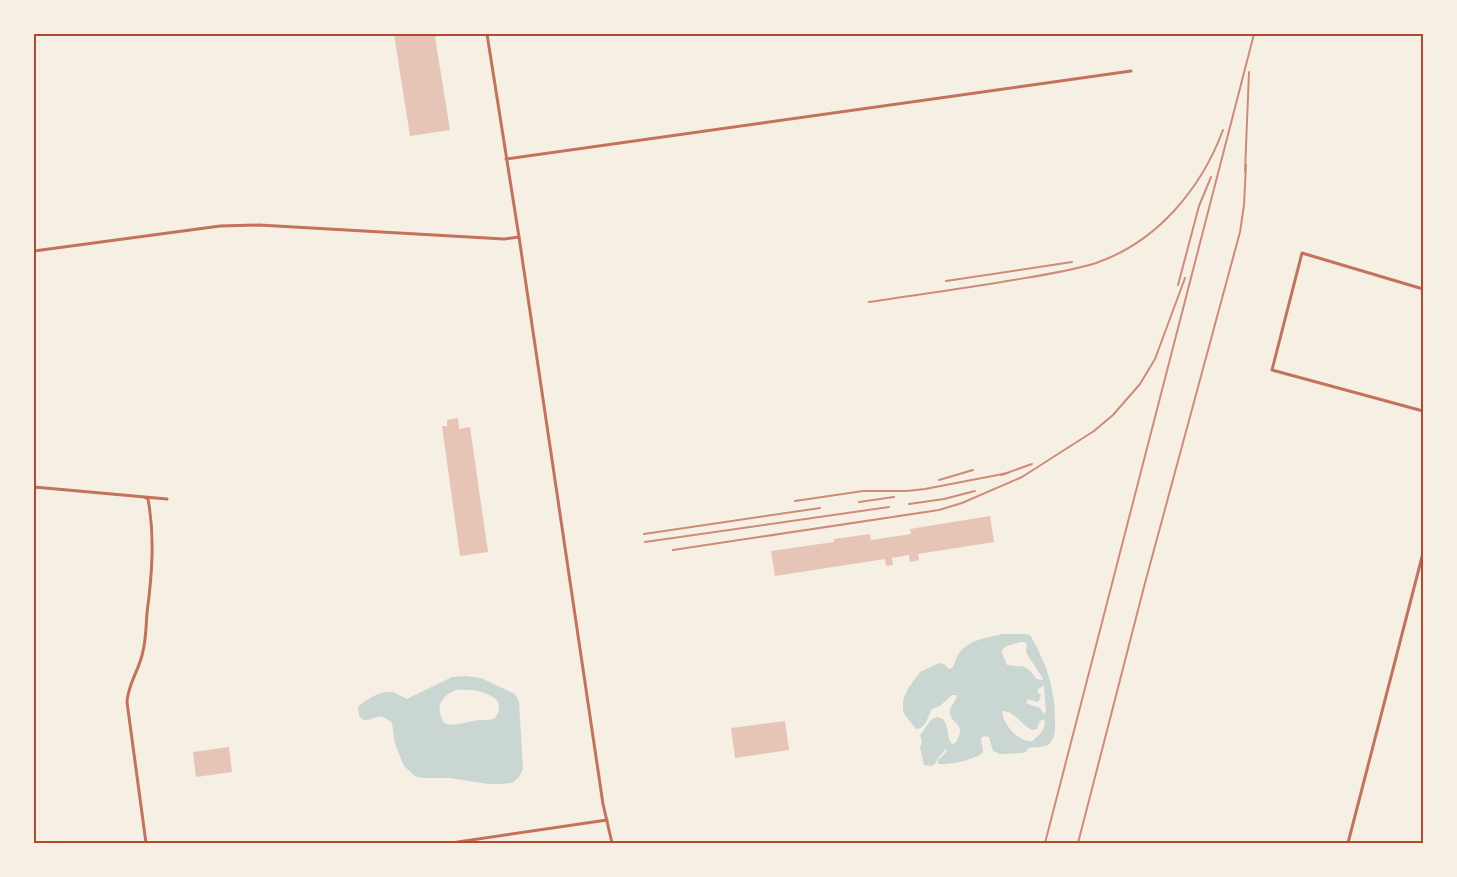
<svg xmlns="http://www.w3.org/2000/svg" width="1457" height="877" font-family="Merriweather,serif">
	<style>
		.water { fill: #c9d6d2; fill-rule: evenodd }
		.building { fill: #e6c5b7 }
		.lines { fill: none; stroke-linecap: round; stroke-linejoin: round }
		.minor { stroke: #c5725c; stroke-width: 3 }
		.rail { stroke: #cf8b77; stroke-width: 2 }
		.neatline { fill: none; stroke: #b5482f; stroke-width: 2 }
	</style>
	<rect width="100%" height="100%" fill="#f6efe4"/>
	<g class="water">
		<path d="M1003,634h22l5,1c16,27 25,53 25,85 0,9 1,19 -7,25 -6,3 -14,2 -20,3l-2,4 -4,1 -22,1 -7,-3 -4,-14 -5,-1 -3,2 2,14c-7,8 -34,13 -45,12v-4l9,-9 -1,-2 -8,9 -3,6 -3,2 -8,-1 -4,-17 2,-6 -2,-7 11,-15 6,-3 6,2c7,9 3,19 9,25l3,-1c14,-21 -6,-18 -5,-32 0,-5 6,-10 7,-15l-1,-1h-4l-12,11 -8,3c-5,8 -5,19 -16,20l-11,-14 -2,-4v-11l6,-13 11,-15 19,-9 5,1 5,5 3,-1c3,-5 4,-10 7,-15 10,-13 29,-16 44,-19zM1020,642h5l2,3 -1,6 1,3 15,23 1,3 -6,-1c-14,-17 -11,-11 -30,-14 -1,-4 -4,-8 -5,-12 -1,-8 12,-8 18,-11zM1044,686l2,25 -2,3 -4,-6 -14,-5 2,-4 9,3 2,-1 2,-6 -3,-2v-4zM1002,711c13,0 19,14 30,19l5,-1 3,-8 4,-2c3,11 -5,15 -11,22 -14,2 -30,-16 -31,-30z"/>
		<path d="M466,676l15,2 34,16 4,8 4,67 -4,8 -7,6 -11,1h-13l-38,-6h-29l-6,-2 -11,-10 -9,-22 -3,-21c-15,-13 -15,-2 -29,-3l-4,-4 -1,-9c7,-7 23,-17 34,-15 5,1 10,5 15,7l45,-22zM456,690c12,-1 26,0 37,7 8,4 8,17 0,22 -4,1 -8,1 -12,1 -10,0 -26,7 -34,4 -4,-1 -5,-4 -6,-8 -5,-13 3,-21 15,-26z"/>
	</g>
	<g class="building">
		<path d="M394,34h45v2l-4,1 15,93 -40,6z"/>
		<path d="M458,418l1,11 11,-2 18,125 -28,4 -18,-130h5v-6z"/>
		<path d="M990,516l4,26 -76,12 1,6 -9,2 -1,-7 -17,3 1,7 -7,1 -1,-7 -110,17 -4,-25 63,-9v-3l36,-5 1,6 40,-6 -1,-5z"/>
		<path d="M785,721l4,29 -54,8 -4,-30z"/>
		<path d="M229,747l3,25 -36,5 -3,-25z"/>
	</g>
	<g class="lines">
		<g class="minor">
			<path d="M487,34l32,203 84,567 9,39"/>
			<path d="M506,159l625,-88"/>
			<path d="M34,251l186,-25 39,-1 245,14 15,-2"/>
			<path d="M1423,289l-121,-36 -30,117 151,41"/>
			<path d="M34,487l133,12"/>
			<path d="M144,497l4,2c7,38 4,76 -1,114 -1,13 -1,26 -4,38 -3,18 -15,32 -16,51l19,141"/>
			<path d="M451,843l156,-23"/>
			<path d="M1348,843l75,-290"/>
		</g>
		<g class="rail">
			<path d="M1245,172l4,-100"/>
			<path d="M946,281l126,-19"/>
			<path d="M1178,285l21,-79 12,-29"/>
			<path d="M869,302c46,-7 92,-13 138,-21 30,-5 60,-9 89,-18 61,-21 105,-74 127,-133"/>
			<path d="M1001,475l31,-11"/>
			<path d="M939,480l34,-10"/>
			<path d="M795,501l68,-10h44l18,-2 83,-16"/>
			<path d="M859,502l35,-5"/>
			<path d="M909,504l35,-5 31,-8"/>
			<path d="M644,534l176,-26"/>
			<path d="M645,542l244,-35"/>
			<path d="M673,550l266,-40 23,-7 60,-26 72,-46 19,-16 27,-31 15,-25 30,-81"/>
			<path d="M1045,843l209,-809"/>
			<path d="M1078,843l67,-260 95,-351 4,-27 2,-40"/>
		</g>
	</g>
	<rect width="1457" height="877" fill="none" stroke="#f6efe4" stroke-width="70"/>
	<rect x="35" y="35" width="1387" height="807" class="neatline"/>
</svg>
